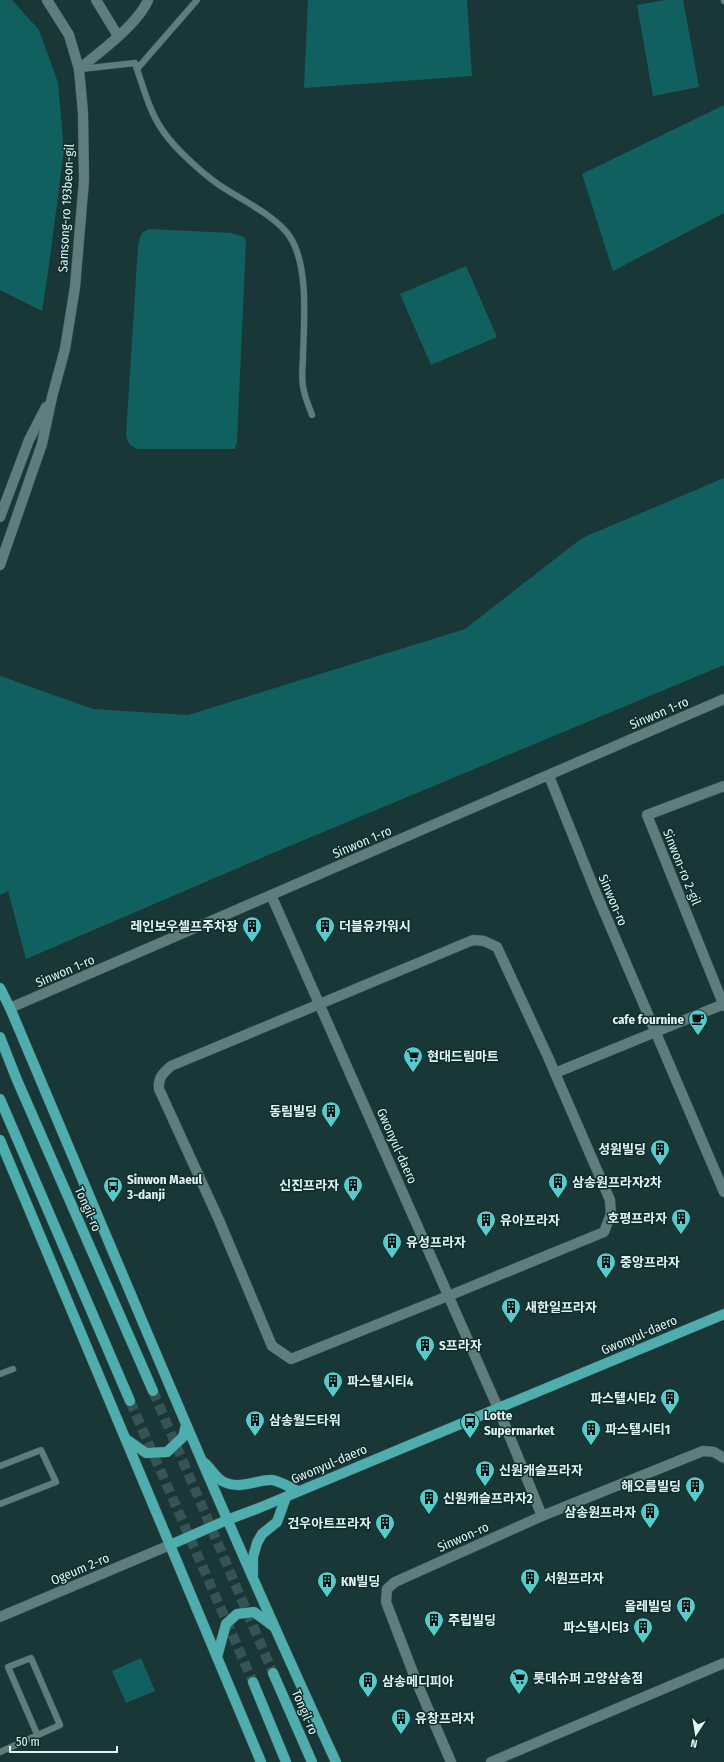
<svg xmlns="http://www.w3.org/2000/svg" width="724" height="1762" font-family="'Fira Sans Condensed','Noto Sans KR',sans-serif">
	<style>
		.green { fill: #10605f }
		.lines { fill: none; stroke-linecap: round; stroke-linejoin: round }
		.primary-tunnel { stroke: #375353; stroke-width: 10; stroke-dasharray: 10 5; stroke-linecap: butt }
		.service-casing { stroke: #3c5555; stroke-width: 7 }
		.minor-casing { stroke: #3c5555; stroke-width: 11 }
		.tertiary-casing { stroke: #3c5555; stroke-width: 11 }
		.primary-casing { stroke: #3c5555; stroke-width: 11 }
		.service { stroke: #5e7d7c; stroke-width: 6 }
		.minor { stroke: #5e7d7c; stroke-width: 10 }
		.tertiary { stroke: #5e7d7c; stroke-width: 10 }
		.primary { stroke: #4eaead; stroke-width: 10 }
		.labels { text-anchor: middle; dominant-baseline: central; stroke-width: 3; stroke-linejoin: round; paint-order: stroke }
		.street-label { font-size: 13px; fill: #e2f3f3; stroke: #0e2d2c }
		.poi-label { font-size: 13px; font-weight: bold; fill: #e2f3f3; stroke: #0e2d2c; text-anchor: start }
	</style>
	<rect width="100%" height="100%" fill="#193737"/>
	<g class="green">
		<path d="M0,0h12l27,30 19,53 6,67 -16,122 -6,39 -42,-21z"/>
		<path d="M308,0h159l5,76 -168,12z"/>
		<path d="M665,0h18l16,87 -46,9 -16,-91z"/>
		<path d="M724,105v108l-111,58 -31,-97z"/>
		<path d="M149,229l82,4 13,4 2,5 -9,200 -2,7h-97c-8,-3 -10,-5 -12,-14l12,-189c2,-8 2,-14 11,-17z"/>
		<path d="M466,266l31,71 -66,28 -31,-71z"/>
		<path d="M724,478v187l-451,188 -247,106 -18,-68 -8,4v-219l93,33 95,6 277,-86 117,-91z"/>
		<path d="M141,1658l14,33 -29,12 -14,-32z"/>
	</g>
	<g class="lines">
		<g class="primary-tunnel">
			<path d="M153,1391l120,282"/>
			<path d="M130,1401l123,281"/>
		</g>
		<defs>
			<g id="service">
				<path d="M724,0v1"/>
				<path d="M81,69l54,-6c8,23 14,48 28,68 12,18 45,48 64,59 18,11 52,29 63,47 19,29 14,85 13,119 0,9 -2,21 0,30 1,10 6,20 9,29"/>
				<path d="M137,69l60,-69"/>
				<path d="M0,1374l13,-5"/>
				<path d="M0,1466l41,-16 15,32 -56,22"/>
				<path d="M0,1752l60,-27 -29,-67 -23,9 29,67"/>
			</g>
			<g id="minor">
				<path d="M96,0l22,36"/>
				<path d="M79,69c21,-17 59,-45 69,-69"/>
				<path d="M0,517l29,-77 17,-33"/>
				<path d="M0,565l42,-121 10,-47 13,-48 10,-62 9,-107 -1,-67 -4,-44 -10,-34 -22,-35"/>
				<path d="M724,786l-77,29 77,191"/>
				<path d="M271,895l227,513 44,108"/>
				<path d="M473,940l11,1 13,6 51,110 62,143 1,14 -7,18 -141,58 -172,69 -19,-13 -53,-126 -60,-131c-1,-11 3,-15 12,-23z"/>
				<path d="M555,1073l169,-69"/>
				<path d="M451,1762l-34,-79 -31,-81 1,-13 8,-7 147,-66 161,-65 11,1 10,6"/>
				<path d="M491,1762l233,-99"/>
			</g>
			<g id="tertiary">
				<path d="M549,776l47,117 128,299"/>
				<path d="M10,1008l714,-309"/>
				<path d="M0,1617l170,-72"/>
			</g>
			<g id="primary">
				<path d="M0,988l10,20c107,252 211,506 326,754"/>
				<path d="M0,1037l17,43 136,311"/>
				<path d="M0,1099l130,302"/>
				<path d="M0,1140l261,622"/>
				<path d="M126,1439l20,14 21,-1 16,-15 3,-12"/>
				<path d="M202,1461c8,5 12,15 20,20 18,10 35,-2 50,-1 8,1 19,8 26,11"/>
				<path d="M170,1545l57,-25 32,-12 465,-194"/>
				<path d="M253,1574v-17l4,-14 5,-9 15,-12 9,-25"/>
				<path d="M217,1657l9,-33 11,-10 17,-2 19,14"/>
				<path d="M273,1673l39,89"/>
				<path d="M253,1682l33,80"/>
			</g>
		</defs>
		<use href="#service" class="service-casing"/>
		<use href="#minor" class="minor-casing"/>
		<use href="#tertiary" class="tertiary-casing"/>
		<use href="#primary" class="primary-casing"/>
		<use href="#service" class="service"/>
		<use href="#minor" class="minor"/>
		<use href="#tertiary" class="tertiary"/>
		<use href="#primary" class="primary"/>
	</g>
	<defs>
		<symbol id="building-pin" viewBox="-11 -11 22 30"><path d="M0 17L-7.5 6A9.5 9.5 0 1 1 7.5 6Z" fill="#52cdcc" stroke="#0e2d2c"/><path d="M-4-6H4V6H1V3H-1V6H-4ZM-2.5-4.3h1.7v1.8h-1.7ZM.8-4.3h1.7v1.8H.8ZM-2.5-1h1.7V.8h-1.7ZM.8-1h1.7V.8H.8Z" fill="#111"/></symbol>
		<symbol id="cafe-pin" viewBox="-11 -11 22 30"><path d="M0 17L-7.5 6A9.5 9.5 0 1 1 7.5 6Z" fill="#52cdcc" stroke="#0e2d2c"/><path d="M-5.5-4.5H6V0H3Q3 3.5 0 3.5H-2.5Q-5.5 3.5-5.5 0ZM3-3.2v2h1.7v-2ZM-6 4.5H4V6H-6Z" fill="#111"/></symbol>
		<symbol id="supermarket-pin" viewBox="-11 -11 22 30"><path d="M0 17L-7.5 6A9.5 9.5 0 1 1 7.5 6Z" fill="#52cdcc" stroke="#0e2d2c"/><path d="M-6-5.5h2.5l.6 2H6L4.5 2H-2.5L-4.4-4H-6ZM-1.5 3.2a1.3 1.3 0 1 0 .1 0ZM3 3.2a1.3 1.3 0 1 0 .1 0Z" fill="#111"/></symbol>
		<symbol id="bus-pin" viewBox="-11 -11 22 30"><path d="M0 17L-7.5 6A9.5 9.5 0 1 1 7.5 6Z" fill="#52cdcc" stroke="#0e2d2c"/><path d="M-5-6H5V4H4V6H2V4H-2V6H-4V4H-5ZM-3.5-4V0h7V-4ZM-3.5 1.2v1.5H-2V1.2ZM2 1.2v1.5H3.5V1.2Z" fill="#111"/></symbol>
	</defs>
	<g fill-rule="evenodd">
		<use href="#building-pin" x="241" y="915" width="22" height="30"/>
		<use href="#building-pin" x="314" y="915" width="22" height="30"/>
		<use href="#cafe-pin" x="687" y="1008" width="22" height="30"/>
		<use href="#supermarket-pin" x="402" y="1045" width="22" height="30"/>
		<use href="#building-pin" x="320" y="1100" width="22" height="30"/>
		<use href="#building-pin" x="649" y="1138" width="22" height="30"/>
		<use href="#building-pin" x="547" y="1171" width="22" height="30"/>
		<use href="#building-pin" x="342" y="1174" width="22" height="30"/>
		<use href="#bus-pin" x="102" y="1175" width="22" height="30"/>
		<use href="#building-pin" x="670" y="1207" width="22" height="30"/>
		<use href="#building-pin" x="475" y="1209" width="22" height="30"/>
		<use href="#building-pin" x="381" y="1231" width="22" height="30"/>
		<use href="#building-pin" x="595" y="1251" width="22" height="30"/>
		<use href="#building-pin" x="500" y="1296" width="22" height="30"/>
		<use href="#building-pin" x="414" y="1334" width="22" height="30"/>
		<use href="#building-pin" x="322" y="1370" width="22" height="30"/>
		<use href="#building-pin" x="659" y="1387" width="22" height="30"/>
		<use href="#building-pin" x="244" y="1409" width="22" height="30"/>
		<use href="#bus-pin" x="459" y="1411" width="22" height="30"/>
		<use href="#building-pin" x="580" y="1418" width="22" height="30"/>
		<use href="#building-pin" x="474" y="1459" width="22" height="30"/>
		<use href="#building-pin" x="684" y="1475" width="22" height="30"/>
		<use href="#building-pin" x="418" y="1487" width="22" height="30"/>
		<use href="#building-pin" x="639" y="1501" width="22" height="30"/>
		<use href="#building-pin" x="374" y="1512" width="22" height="30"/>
		<use href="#building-pin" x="519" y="1567" width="22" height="30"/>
		<use href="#building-pin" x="316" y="1570" width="22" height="30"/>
		<use href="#building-pin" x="675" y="1595" width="22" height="30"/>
		<use href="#building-pin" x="423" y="1609" width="22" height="30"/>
		<use href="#building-pin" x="632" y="1616" width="22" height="30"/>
		<use href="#supermarket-pin" x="508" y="1667" width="22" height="30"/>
		<use href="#building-pin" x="357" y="1670" width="22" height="30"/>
		<use href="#building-pin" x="390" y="1707" width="22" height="30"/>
	</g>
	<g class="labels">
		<g class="street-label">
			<text transform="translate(66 208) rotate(-87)">Samsong-ro 193beon-gil</text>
			<text transform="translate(659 713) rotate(-23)">Sinwon 1-ro</text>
			<text transform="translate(362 842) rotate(-23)">Sinwon 1-ro</text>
			<text transform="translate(682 867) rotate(68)">Sinwon-ro 2-gil</text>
			<text transform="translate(613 900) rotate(67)">Sinwon-ro</text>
			<text transform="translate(65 971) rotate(-23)">Sinwon 1-ro</text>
			<text transform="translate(397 1146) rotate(66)">Gwonyul-daero</text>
			<text transform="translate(88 1209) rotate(66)">Tongil-ro</text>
			<text transform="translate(639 1335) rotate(-23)">Gwonyul-daero</text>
			<text transform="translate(329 1464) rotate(-23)">Gwonyul-daero</text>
			<text transform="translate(463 1537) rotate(-24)">Sinwon-ro</text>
			<text transform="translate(80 1569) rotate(-23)">Ogeum 2-ro</text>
			<text transform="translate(305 1712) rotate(67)">Tongil-ro</text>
		</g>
		<g class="poi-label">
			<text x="238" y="926" text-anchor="end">레인보우셀프주차장</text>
			<text x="339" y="926">더블유카워시</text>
			<text x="684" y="1019" text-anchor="end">cafe fournine</text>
			<text x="427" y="1056">현대드림마트</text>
			<text x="317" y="1111" text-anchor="end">동림빌딩</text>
			<text x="646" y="1149" text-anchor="end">성원빌딩</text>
			<text x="127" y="1179">Sinwon Maeul<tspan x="127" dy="15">3-danji</tspan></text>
			<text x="572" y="1182">삼송원프라자2차</text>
			<text x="339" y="1185" text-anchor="end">신진프라자</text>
			<text x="667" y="1218" text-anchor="end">호평프라자</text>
			<text x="500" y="1220">유아프라자</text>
			<text x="406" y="1242">유성프라자</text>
			<text x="620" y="1262">중앙프라자</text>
			<text x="525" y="1307">새한일프라자</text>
			<text x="439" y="1345">S프라자</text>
			<text x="347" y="1381">파스텔시티4</text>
			<text x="656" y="1398" text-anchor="end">파스텔시티2</text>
			<text x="484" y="1415">Lotte<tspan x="484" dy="15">Supermarket</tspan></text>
			<text x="269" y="1420">삼송월드타워</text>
			<text x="605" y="1429">파스텔시티1</text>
			<text x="499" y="1470">신원캐슬프라자</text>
			<text x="681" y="1486" text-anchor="end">해오름빌딩</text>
			<text x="443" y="1498">신원캐슬프라자2</text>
			<text x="636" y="1512" text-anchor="end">삼송원프라자</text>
			<text x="371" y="1523" text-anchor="end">건우아트프라자</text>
			<text x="544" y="1578">서원프라자</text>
			<text x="341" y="1581">KN빌딩</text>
			<text x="672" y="1606" text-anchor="end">올레빌딩</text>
			<text x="448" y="1620">주립빌딩</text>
			<text x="629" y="1627" text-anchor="end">파스텔시티3</text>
			<text x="533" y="1678">롯데슈퍼 고양삼송점</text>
			<text x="382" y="1681">삼송메디피아</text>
			<text x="415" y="1718">유창프라자</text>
		</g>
	</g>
	<g transform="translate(696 1734) rotate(192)" stroke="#0e2d2c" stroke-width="3" paint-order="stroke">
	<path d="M0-3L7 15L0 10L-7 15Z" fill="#e2f3f3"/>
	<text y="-6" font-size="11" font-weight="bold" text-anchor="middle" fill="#e2f3f3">N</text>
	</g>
	<path d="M10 1746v6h107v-6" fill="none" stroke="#e2f3f3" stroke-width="2"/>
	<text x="16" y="1746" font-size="12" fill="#e2f3f3" stroke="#0e2d2c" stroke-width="3" paint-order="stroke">50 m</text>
</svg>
